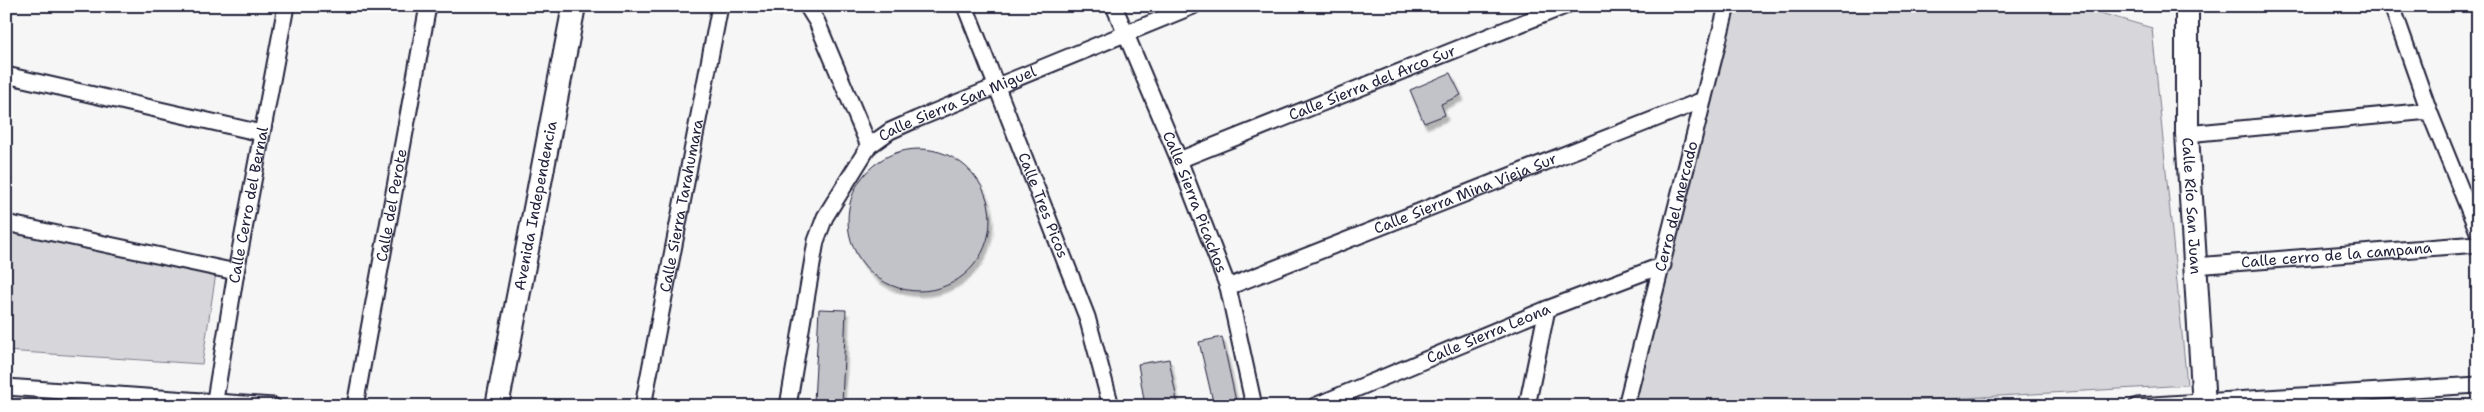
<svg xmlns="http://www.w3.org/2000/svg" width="2484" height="412" font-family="'Shantell Sans',sans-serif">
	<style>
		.green { fill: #d7d7db; stroke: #7c7c8b }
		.building { fill: #c2c2c9; stroke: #22223b; filter: url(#shadow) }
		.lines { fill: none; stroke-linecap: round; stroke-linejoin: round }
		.street-casing { stroke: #22223b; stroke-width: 19 }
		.secondary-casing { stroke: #22223b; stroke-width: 26 }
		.street { stroke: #fff; stroke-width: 15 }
		.secondary { stroke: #fff; stroke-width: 22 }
		.labels { text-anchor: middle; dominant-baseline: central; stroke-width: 5; stroke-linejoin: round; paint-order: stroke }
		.street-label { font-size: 15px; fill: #22223b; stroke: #fff }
	</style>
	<defs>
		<filter id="shadow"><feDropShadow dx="3" dy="5.5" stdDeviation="1" flood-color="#0004"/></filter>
	</defs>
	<rect width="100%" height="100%" fill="#f6f6f7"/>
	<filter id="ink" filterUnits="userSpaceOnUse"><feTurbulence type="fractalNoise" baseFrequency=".02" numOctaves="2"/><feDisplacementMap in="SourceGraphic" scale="10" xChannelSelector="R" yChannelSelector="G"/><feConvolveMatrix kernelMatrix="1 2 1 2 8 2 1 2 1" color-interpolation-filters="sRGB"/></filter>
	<g filter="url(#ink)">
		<g class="green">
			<path d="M1735,6h341l76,22 35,357 -360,21h-192z"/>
			<path d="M6,230l210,43 -14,91 -196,-13z"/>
		</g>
		<g class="building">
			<path d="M1450,73l11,22 -20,9 4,11 -21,8 -14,-33z"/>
			<circle cx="919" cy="220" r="71"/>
			<path d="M819,309l27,1 -4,93 -28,-1z"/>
			<path d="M1222,337l15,69h-23l-15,-64z"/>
			<path d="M1169,359l9,47h-33l-7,-42z"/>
		</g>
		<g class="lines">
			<defs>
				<g id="street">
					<path d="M807,6l10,16 52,124"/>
					<path id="s1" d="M965,6l122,311 24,89"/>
					<path id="s2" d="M1114,6l65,154 49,127 26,119"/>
					<path d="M2392,6l37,105 49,121"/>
					<path d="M6,75l255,58"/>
					<path d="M2187,134l242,-23"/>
					<path id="s3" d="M1179,160l386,-154"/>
					<path d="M6,223l230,49"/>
					<path id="s4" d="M2195,266l283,-22"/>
					<path id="s5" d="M1228,287l475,-187"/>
					<path d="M6,387l267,19"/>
					<path id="s6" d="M214,406l22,-134 50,-266"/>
					<path id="s7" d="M355,406l73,-400"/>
					<path id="s8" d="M643,406l77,-400"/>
					<path id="s9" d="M788,406l28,-165 9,-24 44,-71 21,-15 27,-12 276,-113"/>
					<path id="s10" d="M1315,406l232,-97 116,-44"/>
					<path d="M1527,406l20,-97"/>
					<path id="s11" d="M1626,406l101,-400"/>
					<path d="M2137,406l341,-21"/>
				</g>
				<g id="secondary">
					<path id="s12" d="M2187,6v128l17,272"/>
					<path id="s13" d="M497,406l77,-400"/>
				</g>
			</defs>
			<use href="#street" class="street-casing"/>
			<use href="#secondary" class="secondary-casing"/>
			<use href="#street" class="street"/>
			<use href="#secondary" class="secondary"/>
		</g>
	</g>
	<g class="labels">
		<g class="street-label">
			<text stroke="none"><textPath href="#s3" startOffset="208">Calle Sierra del Arco Sur</textPath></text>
			<text stroke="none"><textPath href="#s9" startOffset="375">Calle Sierra San Miguel</textPath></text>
			<text stroke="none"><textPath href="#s5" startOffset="255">Calle Sierra Mina Vieja Sur</textPath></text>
			<text stroke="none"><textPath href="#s2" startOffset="212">Calle Sierra Picachos</textPath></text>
			<text stroke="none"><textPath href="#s1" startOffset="214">Calle Tres Picos</textPath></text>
			<text stroke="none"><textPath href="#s6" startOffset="204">Calle Cerro del Bernal</textPath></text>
			<text stroke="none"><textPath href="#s7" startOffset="204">Calle del Perote</textPath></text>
			<text stroke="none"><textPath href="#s13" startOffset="204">Avenida Independencia</textPath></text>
			<text stroke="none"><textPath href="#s8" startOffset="204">Calle Sierra Tarahumara</textPath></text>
			<text stroke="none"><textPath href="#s11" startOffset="206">Cerro del mercado</textPath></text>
			<text stroke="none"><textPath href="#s12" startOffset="200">Calle Río San Juan</textPath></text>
			<text stroke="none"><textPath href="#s4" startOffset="142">Calle cerro de la campana</textPath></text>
			<text stroke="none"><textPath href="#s10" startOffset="188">Calle Sierra Leona</textPath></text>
		</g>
	</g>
	<rect width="2484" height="412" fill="none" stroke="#fff" stroke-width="25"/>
	<rect x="12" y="12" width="2459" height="387" fill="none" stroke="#22223b" stroke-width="2" filter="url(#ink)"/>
</svg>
